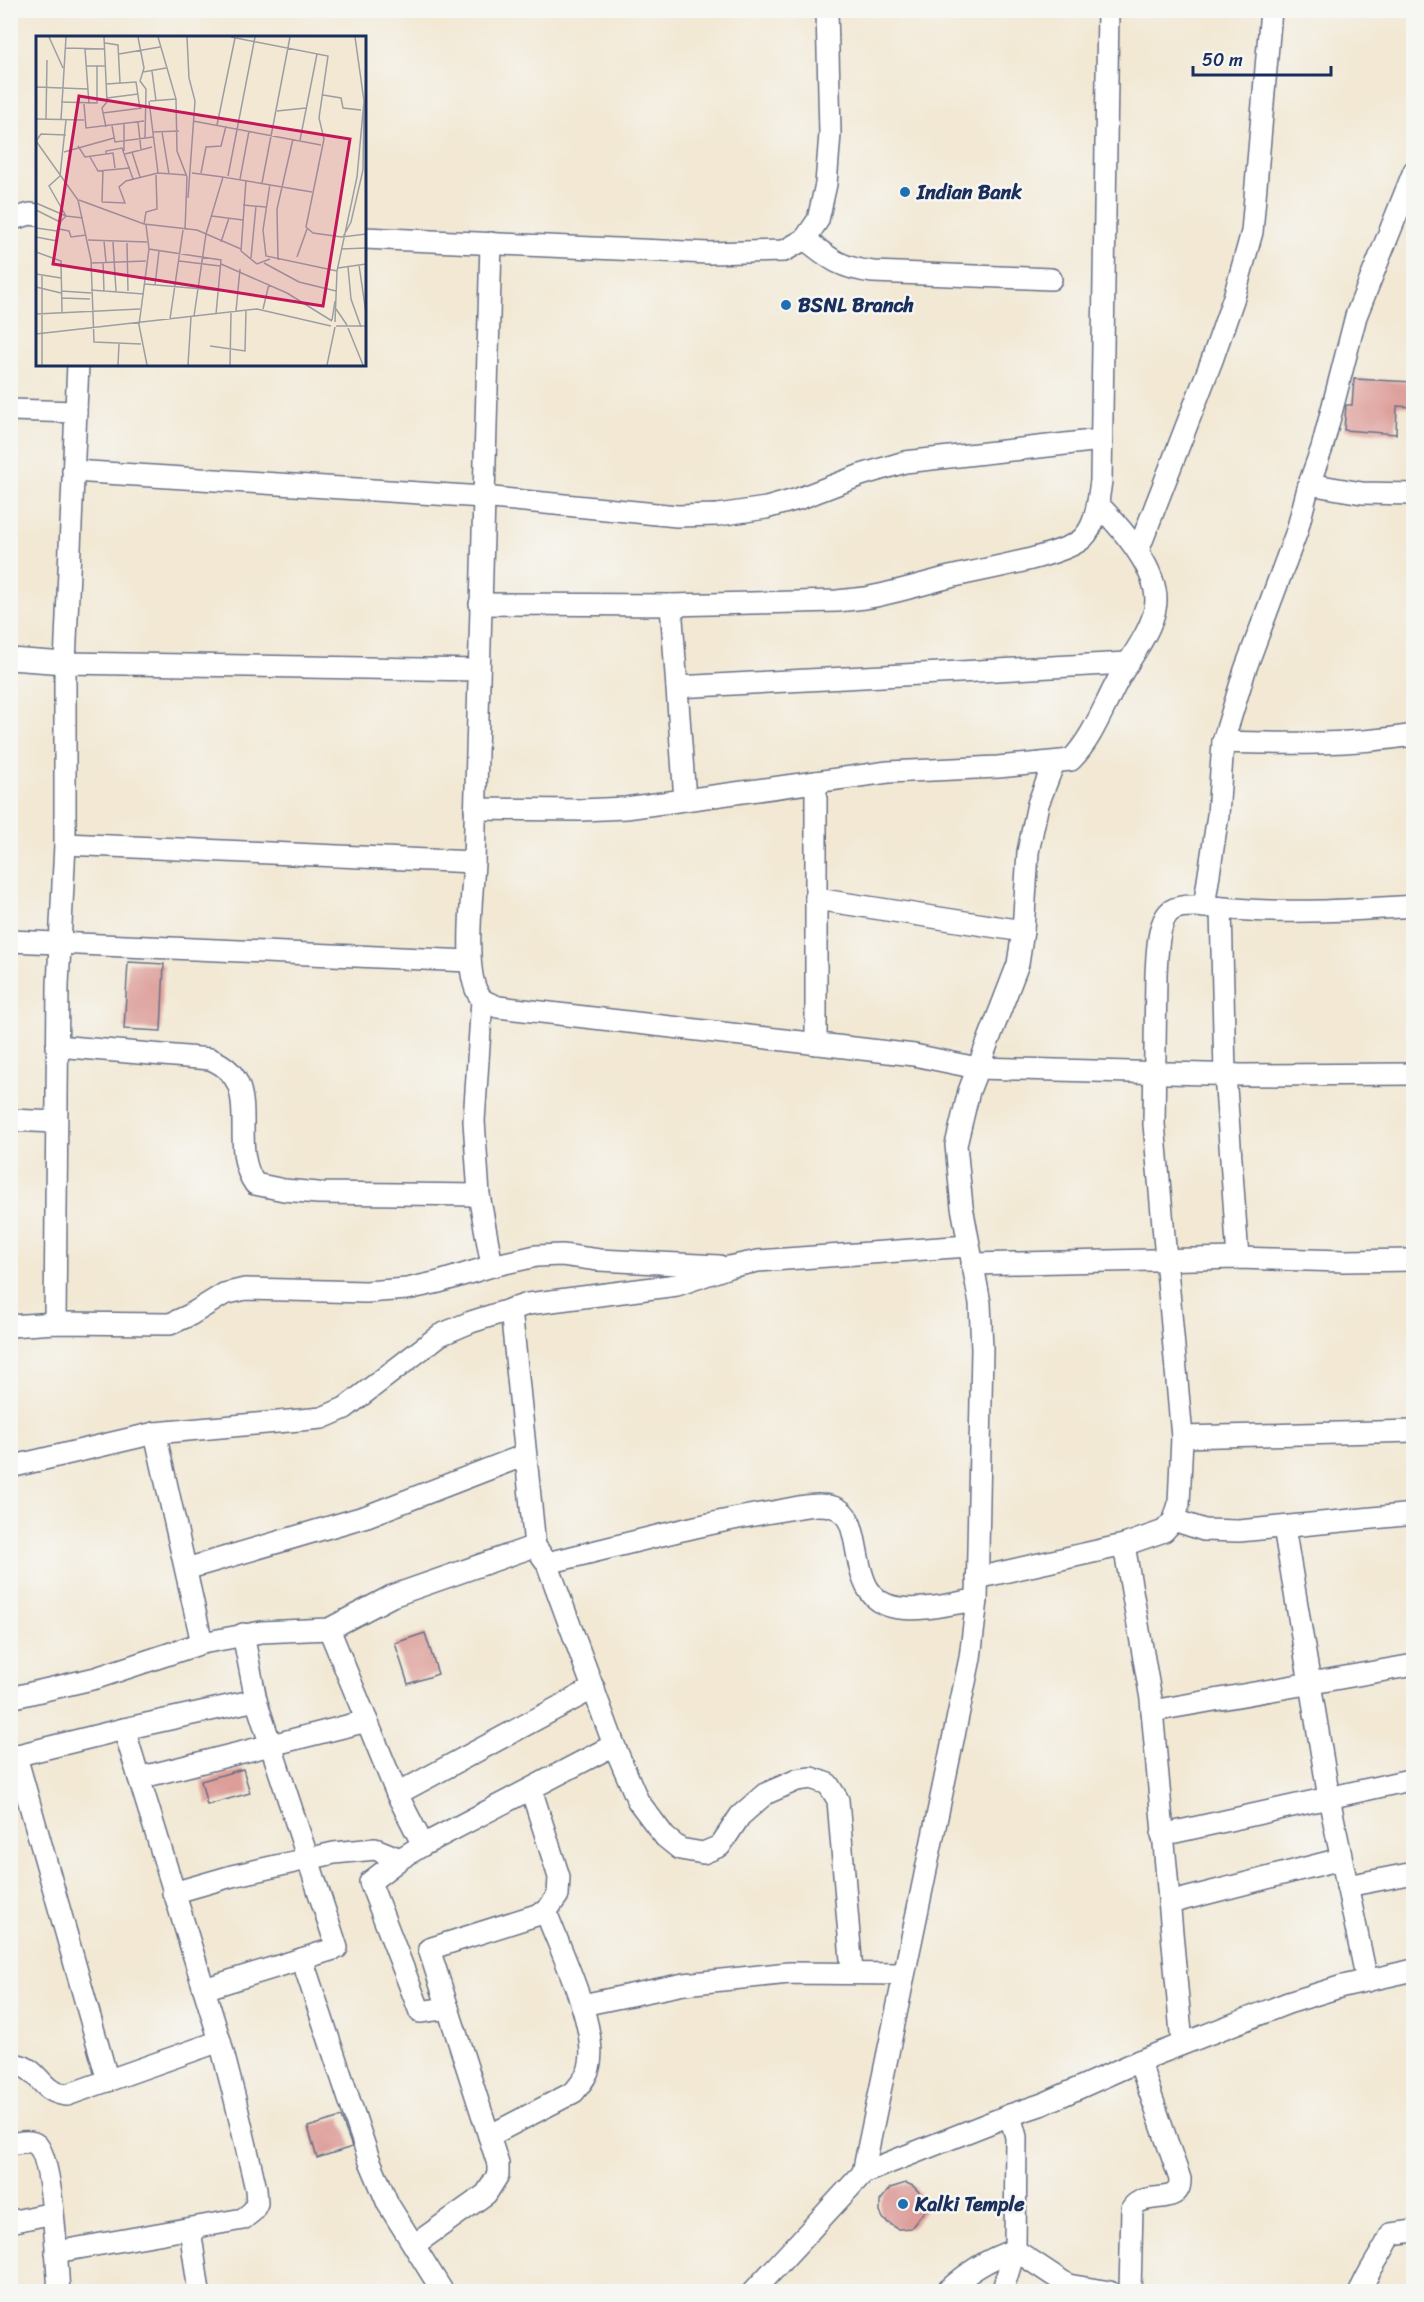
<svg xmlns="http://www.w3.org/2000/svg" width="1424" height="2302" font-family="Sriracha,sans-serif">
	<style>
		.building { fill: #dd9d99 }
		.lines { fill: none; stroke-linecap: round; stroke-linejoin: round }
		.minor-casing { stroke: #667087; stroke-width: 24 }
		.minor { stroke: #fff; stroke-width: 21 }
		.poi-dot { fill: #1f6fb2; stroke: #f6f6f2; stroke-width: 2 }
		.labels { text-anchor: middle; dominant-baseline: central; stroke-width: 5; stroke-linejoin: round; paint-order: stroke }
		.poi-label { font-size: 20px; font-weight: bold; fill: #1b2f5e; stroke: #f6f6f2; text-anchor: start }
		.inset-road { fill: none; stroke: #9c9ea4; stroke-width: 1.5 }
		.view { fill: #c2185b; fill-opacity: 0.15; stroke: #c2185b; stroke-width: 3 }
		.inset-edge { fill: none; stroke: #1b2f5e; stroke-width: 3 }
	</style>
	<rect width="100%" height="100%" fill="#f6f6f2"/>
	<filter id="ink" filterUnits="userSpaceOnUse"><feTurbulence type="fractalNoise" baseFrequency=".0167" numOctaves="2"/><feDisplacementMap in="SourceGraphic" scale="12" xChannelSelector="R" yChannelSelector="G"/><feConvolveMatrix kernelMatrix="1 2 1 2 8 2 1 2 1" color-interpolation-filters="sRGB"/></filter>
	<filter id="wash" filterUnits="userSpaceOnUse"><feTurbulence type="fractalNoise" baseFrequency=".008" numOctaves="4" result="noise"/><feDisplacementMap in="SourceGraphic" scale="24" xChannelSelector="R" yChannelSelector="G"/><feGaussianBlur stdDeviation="1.35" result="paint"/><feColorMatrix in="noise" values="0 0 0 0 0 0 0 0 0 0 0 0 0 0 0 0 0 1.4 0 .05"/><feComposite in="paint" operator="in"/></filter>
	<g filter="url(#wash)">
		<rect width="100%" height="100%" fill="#f2e8d3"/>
		<g id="blocks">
			<g class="building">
				<path d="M1354,379l59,3v25l-16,-1 -1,28 -52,-4 2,-25h6z"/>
				<path d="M128,962l36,2 -3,67 -37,-2z"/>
				<path d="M425,1633l13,41 -30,10 -13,-41z"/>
				<path d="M243,1769l7,24 -43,12 -6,-24z"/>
				<path d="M341,2117l11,30 -35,11 -9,-31z"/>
				<path d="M906,2183l7,3 6,6 8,16 -16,20 -13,1 -14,-9 -4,-8v-11l10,-13z"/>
			</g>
		</g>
	</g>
	<g filter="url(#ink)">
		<use href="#blocks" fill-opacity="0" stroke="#667087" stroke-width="1.5"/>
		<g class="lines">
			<defs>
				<g id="minor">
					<path d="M10,220l20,-6 8,1"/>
					<path d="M364,238l345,15 75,-2 21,-12 13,-19 8,-36 4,-50 -3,-124"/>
					<path d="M805,239c25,20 35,29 68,33l178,7"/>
					<path d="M491,243l-17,619c-1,29 -13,117 8,137 4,4 12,6 16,8l416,48 63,13 266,7 171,-1"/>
					<path d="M10,410l66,2"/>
					<path d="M73,471l410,26 194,19 41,-1 48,-7 32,-9 63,-24 44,-13 196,-22"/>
					<path d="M1309,484l53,9 52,1"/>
					<path d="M1138,551l74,-191 22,-63 18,-65 19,-222"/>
					<path d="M480,604l191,1 166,-4 28,-3c29,-5 57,-14 85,-21 29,-7 114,-21 133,-39 14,-14 15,-38 18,-57l7,-471"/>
					<path d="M671,605l14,195"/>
					<path d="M10,659l55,4 414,7"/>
					<path d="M677,687l450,-24"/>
					<path d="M1223,742c64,2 128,3 191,-7"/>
					<path d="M816,782v262"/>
					<path d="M475,809l106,1 45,-2 262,-36 110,-5 73,-7c21,-21 32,-52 46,-78 12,-23 33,-48 38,-73 8,-36 -35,-82 -57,-105"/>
					<path d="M65,844l409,18"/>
					<path d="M816,899l207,32"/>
					<path d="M1204,907l14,-92 5,-73 22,-72 52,-139 12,-47 13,-36 34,-132 58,-145"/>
					<path d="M1221,908l4,166 13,184"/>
					<path d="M10,941l459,20"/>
					<path d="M482,1000l-8,121 5,74 13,71"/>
					<path d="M57,1046l153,13c57,22 16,84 45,125l29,6 34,3 161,2"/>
					<path d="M10,1120l46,2"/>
					<path d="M972,1264l266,-6 106,3 70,-1"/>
					<path d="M511,1309l24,237 12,17 67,182 24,56 27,36 15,12 23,4 17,-7 20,-30 25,-22 32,-14 14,-2 17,6 10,16 14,172"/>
					<path d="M55,1323l3,-338 7,-141v-181l13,-299"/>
					<path d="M10,1326l45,-3 115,1 20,-9 34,-21 21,-5 121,3 41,-3 32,-7 53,-16 44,-10 26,-1 37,5 120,6"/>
					<path d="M155,1433l47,210"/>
					<path d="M1182,1437l232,-6"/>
					<path d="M10,1467l145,-34 167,-15 23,-10 95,-73 31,-13 57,-18 149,-19 52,-18 29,-6 210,-15"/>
					<path d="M1174,1520l30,10 35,1 175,-17"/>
					<path d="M1284,1527l45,271 38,183"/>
					<path d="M1124,1545l27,154 31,345"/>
					<path d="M547,1563c77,-18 154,-40 231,-52 17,-3 38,-9 55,-4 38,10 7,95 67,101 25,3 53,-5 77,-8"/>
					<path d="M186,1569l181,-53 158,-61"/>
					<path d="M977,1578l147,-33 40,-14 10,-11 5,-16 3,-67 -28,-313 2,-150c1,-16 1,-55 16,-64 12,-8 48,-2 63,-1 59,5 120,1 179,-3"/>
					<path d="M329,1629l68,165 26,51"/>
					<path d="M10,1698l86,-20 106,-35 59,-11 68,-3 63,-33 143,-50"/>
					<path d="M1152,1711l262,-46"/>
					<path d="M16,1756l92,325"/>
					<path d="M10,1757l114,-28 132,-29"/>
					<path d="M139,1778l228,-57"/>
					<path d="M397,1794l197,-106"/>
					<path d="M1162,1835l252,-56"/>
					<path d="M1347,1886l67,-13"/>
					<path d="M173,1893l59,-17 102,-23 41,-4 25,10"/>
					<path d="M1169,1903l172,-44"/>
					<path d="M302,1959l67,200 19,45 55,88"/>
					<path d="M204,1989l133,-41 -81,-248 -13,-66"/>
					<path d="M582,2005l102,-21 105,-11 114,1"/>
					<path d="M448,2008l-28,4 -50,-130 30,-23 23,-14 191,-100"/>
					<path d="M10,2064c32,1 26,28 57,31l153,-54"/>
					<path d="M1010,2115l6,22 -1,113 53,35v7"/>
					<path d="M489,2136l85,-44c6,-8 13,-15 15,-24 11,-38 -29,-118 -43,-156"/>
					<path d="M10,2144c9,-1 20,-5 27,1 16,14 20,122 22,147"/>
					<path d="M863,2173l107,-515 7,-58 5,-251 -2,-46 -18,-96 -6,-62 13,-54 49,-127 5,-33 5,-79 10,-48 16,-41"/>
					<path d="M10,2222l43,-9"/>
					<path d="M190,2229l9,63"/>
					<path d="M414,2245l72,-51 12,-19v-11l-69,-215 117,-37 12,-17 1,-18 -28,-88"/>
					<path d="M56,2252l187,-33 10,-8 4,-8 -1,-14 -21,-90 -15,-58 -96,-312"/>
					<path d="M1068,2285l42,7"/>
					<path d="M753,2292l110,-119 147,-58 33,-11 96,-43 149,-58 55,-17 71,-16"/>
					<path d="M946,2292c22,-20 41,-33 69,-42"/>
					<path d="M1002,2292l13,-42"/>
					<path d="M1130,2292l2,-84c13,-19 49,0 48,-29l-41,-118"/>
					<path d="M1360,2292c8,-22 22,-37 31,-58l23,-3"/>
				</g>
			</defs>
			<use href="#minor" class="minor-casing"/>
			<use href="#minor" class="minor"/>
		</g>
	</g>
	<g class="poi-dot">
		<circle cx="905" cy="192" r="6"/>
		<circle cx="786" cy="305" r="6"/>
		<circle cx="903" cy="2204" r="6"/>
	</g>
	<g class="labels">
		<g class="poi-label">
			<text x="917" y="192">Indian Bank</text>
			<text x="798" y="305">BSNL Branch</text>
			<text x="915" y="2204">Kalki Temple</text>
		</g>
	</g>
	<g transform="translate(36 36)">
		<rect width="330" height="330" fill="#f2e8d3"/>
		<path class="inset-road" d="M13,1l14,31M68,1l3,65 -5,6 4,19M102,1l6,31 -4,13 6,8 -1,49M122,1l18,62 1,52 10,26 -2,53M151,1l2,41 6,23 -7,97M195,1l97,19 -9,62 5,21 -18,88 7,6 29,4 24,-3M69,7l13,2 2,38M29,12l40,1M49,13l4,55M83,18l41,-7M50,30h19M116,35l4,30M107,36l23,-4M70,48l30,-2 4,27M0,51l52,2M287,59l18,3 2,10 18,2M71,62l31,-4M113,65l9,72M114,65l26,-2M25,66l36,1v-37M48,68l2,24 58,-7M241,75l29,-3M67,77l39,-5M0,83l48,1M10,83l1,-59M25,84l5,-83M30,84l-6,56 -11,10 17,30M157,85l128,24M102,86l3,28M88,88v27M181,89l18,-87M76,90l3,16 38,-5M117,96l26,-1M126,96l7,42M30,99l-25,-1 -5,7 42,59 13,60 3,82 47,2M264,104l17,-86M42,110l7,11 28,-4 2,15M28,116l50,-14M96,116l8,25M70,118v-3l16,-3 11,31M89,118l27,-7M54,121l8,14 32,-3M156,137l31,4M165,137l5,-26 15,-1 5,-20M192,140l27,-139M204,143l9,-48M210,144l-5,71 16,13 13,-5M226,147l28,-146M234,148l-7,46 3,26 71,15M43,164l65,24 53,6 44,19M66,166l23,1 -6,-16 7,-6 32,-8 28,2M66,166l1,-32M0,167l30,13M207,169l23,2M0,174l24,12 6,-6 17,2M176,180l31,4M108,188l2,-12 11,-3 -1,-34M110,189l3,24 72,11 -5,54M0,192l21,3 4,-9M23,193l10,2 2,6 15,-2M0,201l21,4M307,201l8,-15 12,-52 1,-68M52,204l59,2M68,205l2,21M77,206l3,49M185,206l8,-24M91,207l1,48M305,213l25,-1M0,216l25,9 1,51M19,220l2,-25M261,221l10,-28M215,222l5,-52M242,224l-1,-51 16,-70M143,225l41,5M67,226l1,29M56,227l54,-2M228,227l35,19 37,9M185,228l66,29 45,28M323,229l7,48M312,231l3,32 10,28M302,232l28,-4M0,238l25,4M6,239v90M109,248l92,8M119,249l4,-34M0,251l25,6M55,254l53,4M25,255l30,2M26,262l28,1M227,273l6,-25M300,273l11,16M200,275l4,-42M0,278l104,-5M158,280l12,-82 17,-57 89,15M134,283l13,-89M296,284l3,-19M299,286l2,-51 20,-94 7,-76 -9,-64M300,290h30M312,292l15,37M0,298l221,-25 74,17M174,310l35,5 1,-41M82,329l1,-21M111,329l-8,-40 10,-76M152,329l3,-48M194,329l1,-53M291,329l8,-38"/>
		<path class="view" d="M43,60l271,43 -27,167 -270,-42z"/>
		<rect width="330" height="330" class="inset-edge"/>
	</g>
	<rect width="1424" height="2302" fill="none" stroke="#f6f6f2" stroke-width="36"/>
	<path d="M1193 66v9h138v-9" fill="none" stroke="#1b2f5e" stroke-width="3"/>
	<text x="1202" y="66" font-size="18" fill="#1b2f5e" stroke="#f6f6f2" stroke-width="4.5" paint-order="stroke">50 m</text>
</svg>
